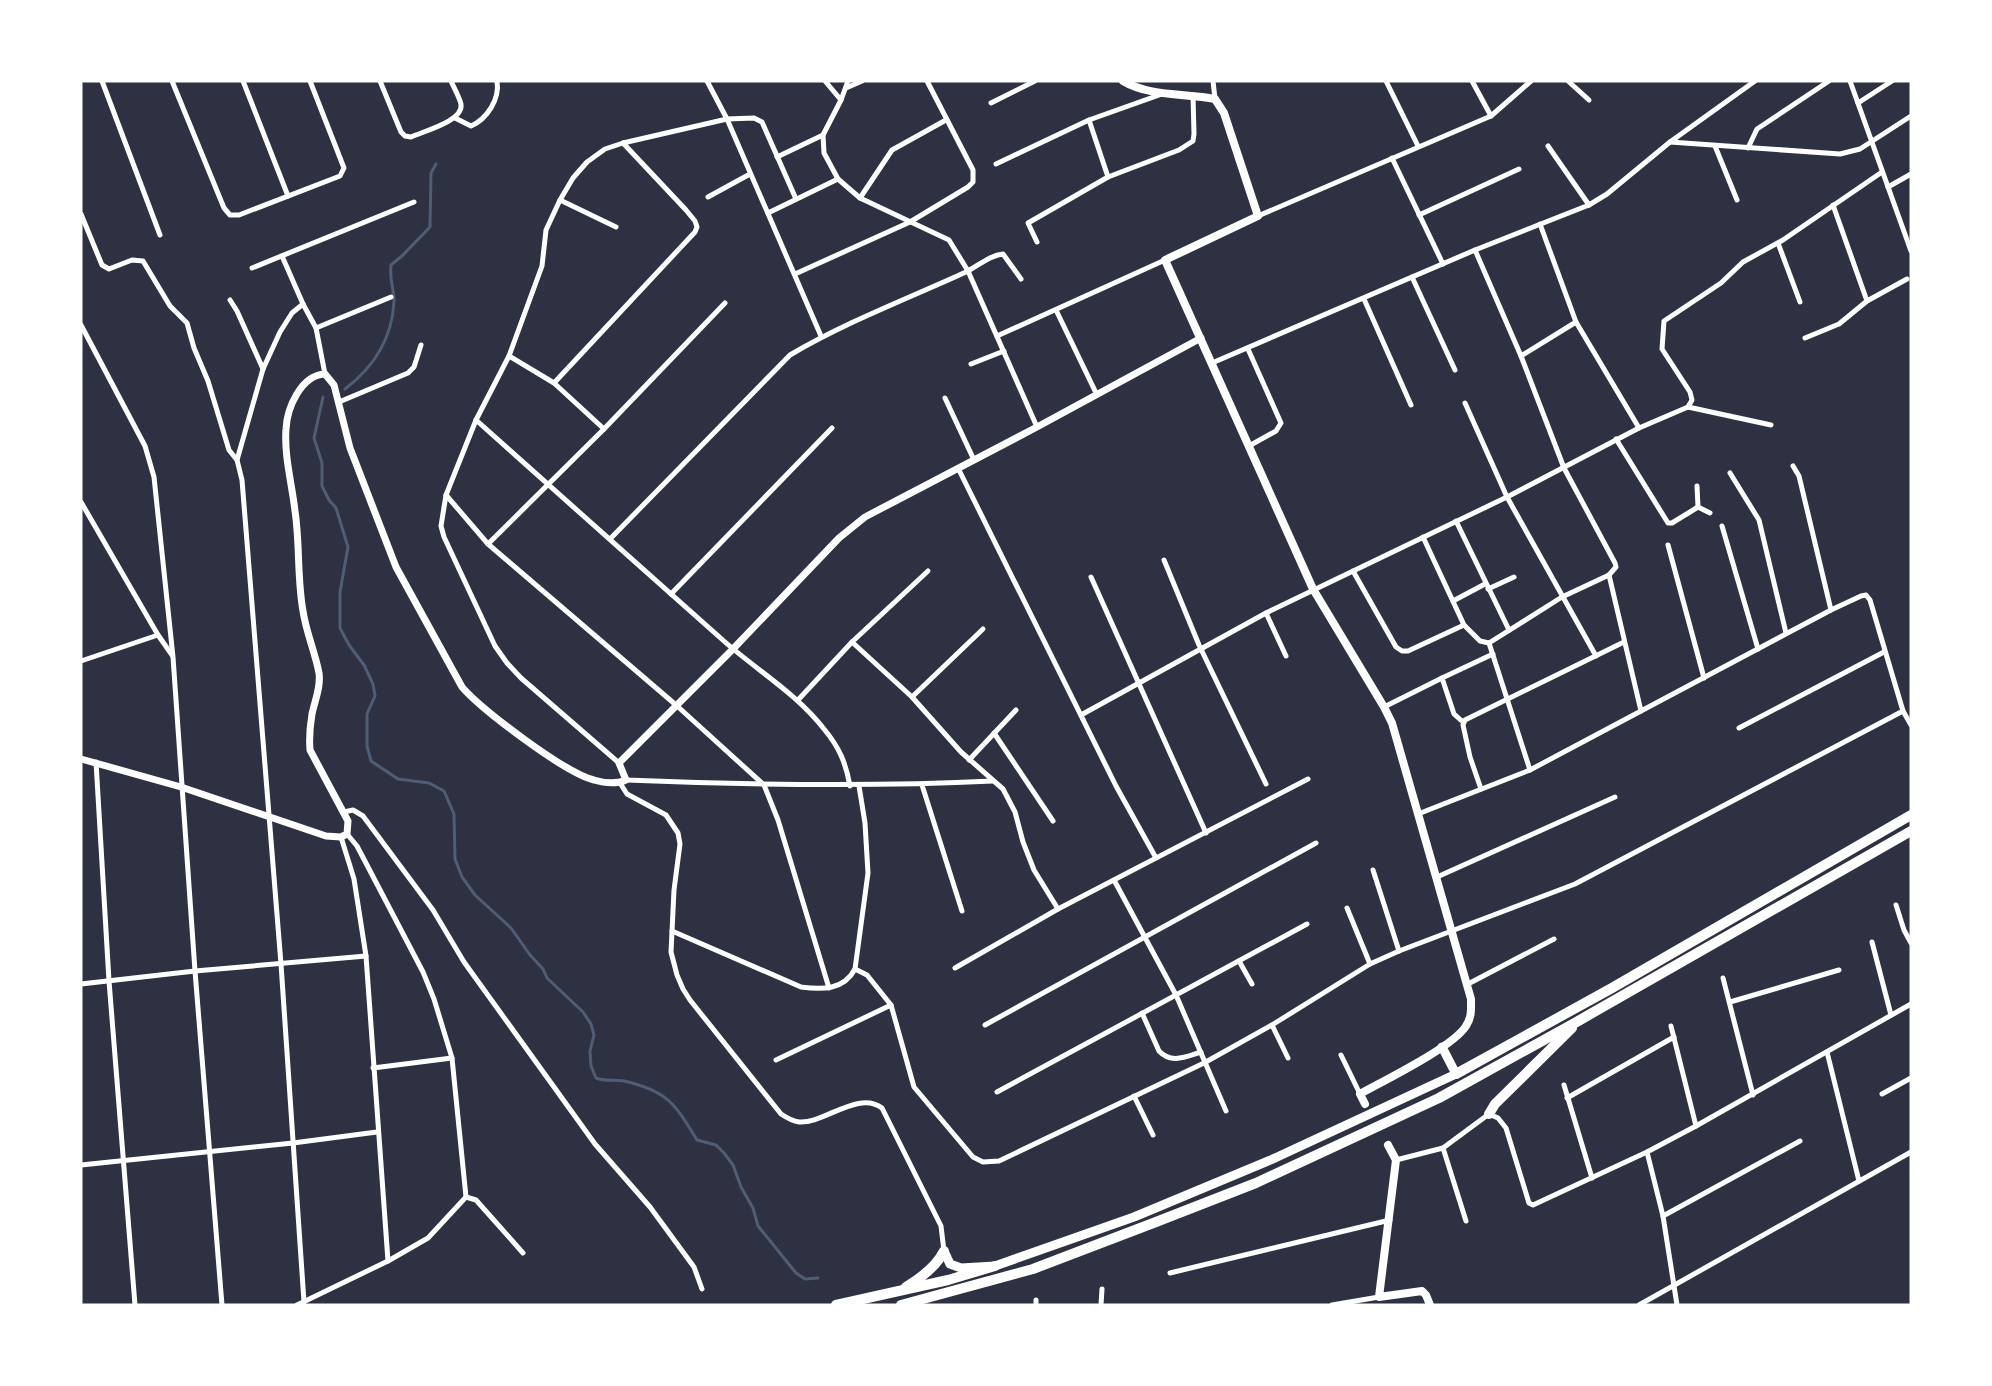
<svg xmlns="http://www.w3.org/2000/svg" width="1992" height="1386" font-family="'Noto Serif',serif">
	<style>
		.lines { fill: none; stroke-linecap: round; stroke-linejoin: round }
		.stream { stroke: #4f5d75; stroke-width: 3 }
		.minor { stroke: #fff; stroke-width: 5 }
		.tertiary { stroke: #fff; stroke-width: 7 }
		.secondary { stroke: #fff; stroke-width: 8 }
		.trunk { stroke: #fff; stroke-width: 9 }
		.motorway { stroke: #fff; stroke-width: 10 }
	</style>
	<rect width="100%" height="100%" fill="#2d3142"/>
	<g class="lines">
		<g class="stream">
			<path d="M345,389c29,-22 47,-50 49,-87 0,-14 -5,-23 -3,-37l11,-9 28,-29 1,-54 5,-9"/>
			<path d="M323,397l-9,41 8,25v23l7,14 7,8 12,39 -8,45v36l9,17 15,20 9,19 2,12 -8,18v32l4,15 27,18 31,4 15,8 10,23 1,45 7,18 13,18 36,33 19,27 13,14 4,9 36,34 8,12 3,11 -4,16 1,15 5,12c10,4 18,1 28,3 44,10 51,23 73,59l19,5 8,8 9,12 8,22 12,21 5,18 38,47 9,6 13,-1"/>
		</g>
		<g class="minor">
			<path d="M102,81l58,154"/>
			<path d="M172,81l52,127 6,7h9l101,-39 4,-8 -34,-87"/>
			<path d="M243,81l45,115"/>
			<path d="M380,81l21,51 4,4 6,1c13,-6 53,-16 50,-33 -2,-8 -7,-16 -10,-23"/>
			<path d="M707,81l20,38 94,217"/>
			<path d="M825,81l16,19"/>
			<path d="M848,81l-7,19 -18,35 1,18 14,26 22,19 89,42 19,31 69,156"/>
			<path d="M1213,81l2,18"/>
			<path d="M1386,81l32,65"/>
			<path d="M1472,81l19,35"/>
			<path d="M1568,81l21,19"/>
			<path d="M1850,81l61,170"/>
			<path d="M846,88l16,-7"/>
			<path d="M991,103l44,-22"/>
			<path d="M1858,103l34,-22"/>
			<path d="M455,118l16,8c16,-7 29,-27 26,-45"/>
			<path d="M1089,120l19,57"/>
			<path d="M1670,142l170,12 20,-5 51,-33"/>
			<path d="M1548,146l41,59"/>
			<path d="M1715,146l22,54"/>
			<path d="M1748,148l9,-19 72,-48"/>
			<path d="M777,157l46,-22"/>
			<path d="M1392,158l51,106"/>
			<path d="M996,164l93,-44 73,-26"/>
			<path d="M1888,187l23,-13"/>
			<path d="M708,197l42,-23"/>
			<path d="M860,198l32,-48 54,-30"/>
			<path d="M560,200l56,27"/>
			<path d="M1833,205l34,96"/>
			<path d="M768,213l70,-34"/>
			<path d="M81,214l21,51 7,4 23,-9 11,1 27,45 17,17 7,25 14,33 21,69 8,10 5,20 39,484 23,338"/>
			<path d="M1419,215l100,-46"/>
			<path d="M1258,216l233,-100 40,-35"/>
			<path d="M1540,224l36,98 63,106"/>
			<path d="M1037,242l-9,-19 80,-46 71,-27 14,-9 1,-7 -1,-39"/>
			<path d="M1778,243l22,59"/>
			<path d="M282,256l21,48 13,24 9,46"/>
			<path d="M252,268l162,-66"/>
			<path d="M795,274l115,-52 58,-35 5,-5v-12l-46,-89"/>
			<path d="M1412,277l43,93"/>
			<path d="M1364,299l47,106"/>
			<path d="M230,300l7,11 26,58"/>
			<path d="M1056,310l41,85"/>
			<path d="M81,325l64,121 9,31 19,180 22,314 27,334"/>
			<path d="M316,328l75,-31"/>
			<path d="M997,336l168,-76"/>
			<path d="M1805,338l34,-14 28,-23 40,-22"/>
			<path d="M1248,349l33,74 -5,8 -27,15"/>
			<path d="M509,356l45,27 50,46"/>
			<path d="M1521,356l55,-34"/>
			<path d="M1212,363l263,-113 114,-45 18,-11 63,-52 85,-61"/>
			<path d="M971,364l33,-13"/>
			<path d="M554,383l141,-151 2,-5 -2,-6 -9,-11 -63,-67"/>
			<path d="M945,398l29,62"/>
			<path d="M339,402l69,-29 6,-6 7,-22"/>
			<path d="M1465,403l42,94 89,159"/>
			<path d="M1688,407l4,-7 -2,-8 -28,-43 2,-28 57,-38 22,-21 40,-22 99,-68"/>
			<path d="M1688,407l83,18"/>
			<path d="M476,420c83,75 166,148 249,222 33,29 72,52 99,87 15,18 22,34 26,57"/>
			<path d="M1616,439l52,84h4l26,-16 12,6"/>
			<path d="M237,460l26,-91 17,-37 12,-19 11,-9"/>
			<path d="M1793,466l6,10 32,134"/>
			<path d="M958,468l158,318 40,72"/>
			<path d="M1730,473l29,47 27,113"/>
			<path d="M1697,486l1,21"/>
			<path d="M446,495l42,49 188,161 88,80 14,35 51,168"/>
			<path d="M81,502l77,133 14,20"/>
			<path d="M1456,521l53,109"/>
			<path d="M1722,526l36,123"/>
			<path d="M1423,537l41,88 16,16 9,2 73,-46 47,-22 7,-8 -1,-4 -51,-95 -43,-112 -46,-106"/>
			<path d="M610,539l180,-184c56,-33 117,-56 176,-83 12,-6 24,-17 37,-18l18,25"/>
			<path d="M488,544l116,-115 121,-126"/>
			<path d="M1668,545l36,133"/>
			<path d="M1164,560l35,85 67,139"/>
			<path d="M1353,571l43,76 6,4h6l56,-26"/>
			<path d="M1609,575l32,136"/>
			<path d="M1091,577l115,256"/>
			<path d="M1488,589l26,-12"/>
			<path d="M671,594l161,-166"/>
			<path d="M1453,601l32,-17"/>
			<path d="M1266,613l20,43"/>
			<path d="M852,642l60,55 49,55 42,37 12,23 8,30 11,28 24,39"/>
			<path d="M1489,643l41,127"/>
			<path d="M81,661l77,-26"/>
			<path d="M1442,678l51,-24"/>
			<path d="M912,697l71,-68"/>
			<path d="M798,700l54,-58 76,-71"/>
			<path d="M1384,707l58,-29 12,36 9,8"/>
			<path d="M1081,715l185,-102 241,-116 132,-69 49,-21"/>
			<path d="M1739,728l145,-76"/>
			<path d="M994,733l59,88"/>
			<path d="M969,760l47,-50"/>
			<path d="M96,762l13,219 26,324"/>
			<path d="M619,763l-98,-85 -14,-15 -12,-17 -51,-109 -3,-11 5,-31 30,-75 33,-64 33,-90 4,-36 14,-30 13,-22 14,-16 18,-13 18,-6 104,-24 27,-1 8,4 34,77"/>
			<path d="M626,780c123,5 245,7 367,1"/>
			<path d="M620,783l7,11 39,21 12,18 2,11 -6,46 -3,62 6,23 6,14 7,11 91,114c6,4 11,7 18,8 25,2 59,-32 83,-14l59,118 3,25"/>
			<path d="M922,785l40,126"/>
			<path d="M1481,789l-11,-32 -7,-32 2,-5 159,-78"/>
			<path d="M344,812l9,-2 10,6 70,94 31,52 131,182 55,63 44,60 8,22"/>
			<path d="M1418,814l112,-44 301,-160 30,-14 5,-1 4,5 33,111 8,14"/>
			<path d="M347,834l10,12 66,126 11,27 18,59 14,139"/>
			<path d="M341,837l13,42 12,77 22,305"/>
			<path d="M1373,870l26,81"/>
			<path d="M1437,877l178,-80"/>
			<path d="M1114,880l62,115 50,116"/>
			<path d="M1896,905l8,25 7,13"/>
			<path d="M1347,908l23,56"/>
			<path d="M672,931l129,56c21,3 43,3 54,-18l13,-96 -3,-50 -6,-37"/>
			<path d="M1872,942l19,73"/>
			<path d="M1239,961l13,23"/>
			<path d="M955,968l103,-59 250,-130"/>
			<path d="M855,969l12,6 24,30 23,82 59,70 10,5 16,-1 205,-98 68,-38 98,-61 29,-13 176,-67 328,-173"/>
			<path d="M1723,978l30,117"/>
			<path d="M81,984l114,-13 171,-15"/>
			<path d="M1468,984l86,-45"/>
			<path d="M1730,1002l109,-32"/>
			<path d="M1142,1013l17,38c12,13 26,6 42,1"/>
			<path d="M985,1025l331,-182"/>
			<path d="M1272,1025l16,33"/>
			<path d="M1671,1026l25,100"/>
			<path d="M1827,1052l32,129"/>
			<path d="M1341,1055l19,39"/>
			<path d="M776,1060l115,-55"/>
			<path d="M373,1068l79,-10"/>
			<path d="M1564,1085l28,93"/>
			<path d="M997,1092l310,-168"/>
			<path d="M1882,1094l29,-16"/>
			<path d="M1134,1096l19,39"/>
			<path d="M1567,1098l107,-61"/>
			<path d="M1443,1148l23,73"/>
			<path d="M1647,1152l16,64 14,89"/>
			<path d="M1396,1160l47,-12 46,-34 9,4 8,10 23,75 4,2 114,-53 49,-26 215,-122"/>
			<path d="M81,1165l212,-22 84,-11"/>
			<path d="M466,1197l10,3 47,53"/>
			<path d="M1663,1216l137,-75"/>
			<path d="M1170,1273l220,-53"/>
			<path d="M297,1305l91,-44 40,-23 38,-41"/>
			<path d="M1036,1305v-5"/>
			<path d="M1101,1305l1,-16"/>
			<path d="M1332,1305l47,-8"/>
			<path d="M1639,1305l272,-153"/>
		</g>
		<path class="tertiary" d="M81,759l100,28 145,49 15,1 6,-3 1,-13 -38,-71c-1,-12 0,-24 2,-36 3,-14 9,-27 7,-41 -4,-21 -13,-41 -16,-62 -6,-33 -3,-67 -8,-100 -3,-27 -11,-55 -9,-82 1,-21 15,-54 39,-55l9,11 16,63 46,119 66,120c20,23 103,86 132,93 10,3 23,4 32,0l-7,-17 114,-114 106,-111 26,-21 172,-90 164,-89"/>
		<g class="secondary">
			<path d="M1123,81c27,16 62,12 92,18l9,14 34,103 -93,44 148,329 71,118 8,16 79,276c0,10 1,18 -5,27 -13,21 -81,54 -106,68l5,10"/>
			<path d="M1388,1145l8,15 -17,137 43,-6 4,4 4,10"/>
		</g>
		<path class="trunk" d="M944,1251l6,13 11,4 34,-2 139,-49 141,-59 181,-84 -14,-27"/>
		<g class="motorway">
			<path d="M1456,1074l156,-86 299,-173"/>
			<path d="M1489,1114l6,-10 77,-76"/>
			<path d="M906,1287c15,-9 30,-20 38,-36"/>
			<path d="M836,1305l112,-25 47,-14"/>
			<path d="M901,1305l132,-36 123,-47 100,-39 183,-85 141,-78 331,-189"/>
		</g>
	</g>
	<rect width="1992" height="1386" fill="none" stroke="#ffffff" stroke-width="165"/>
</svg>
